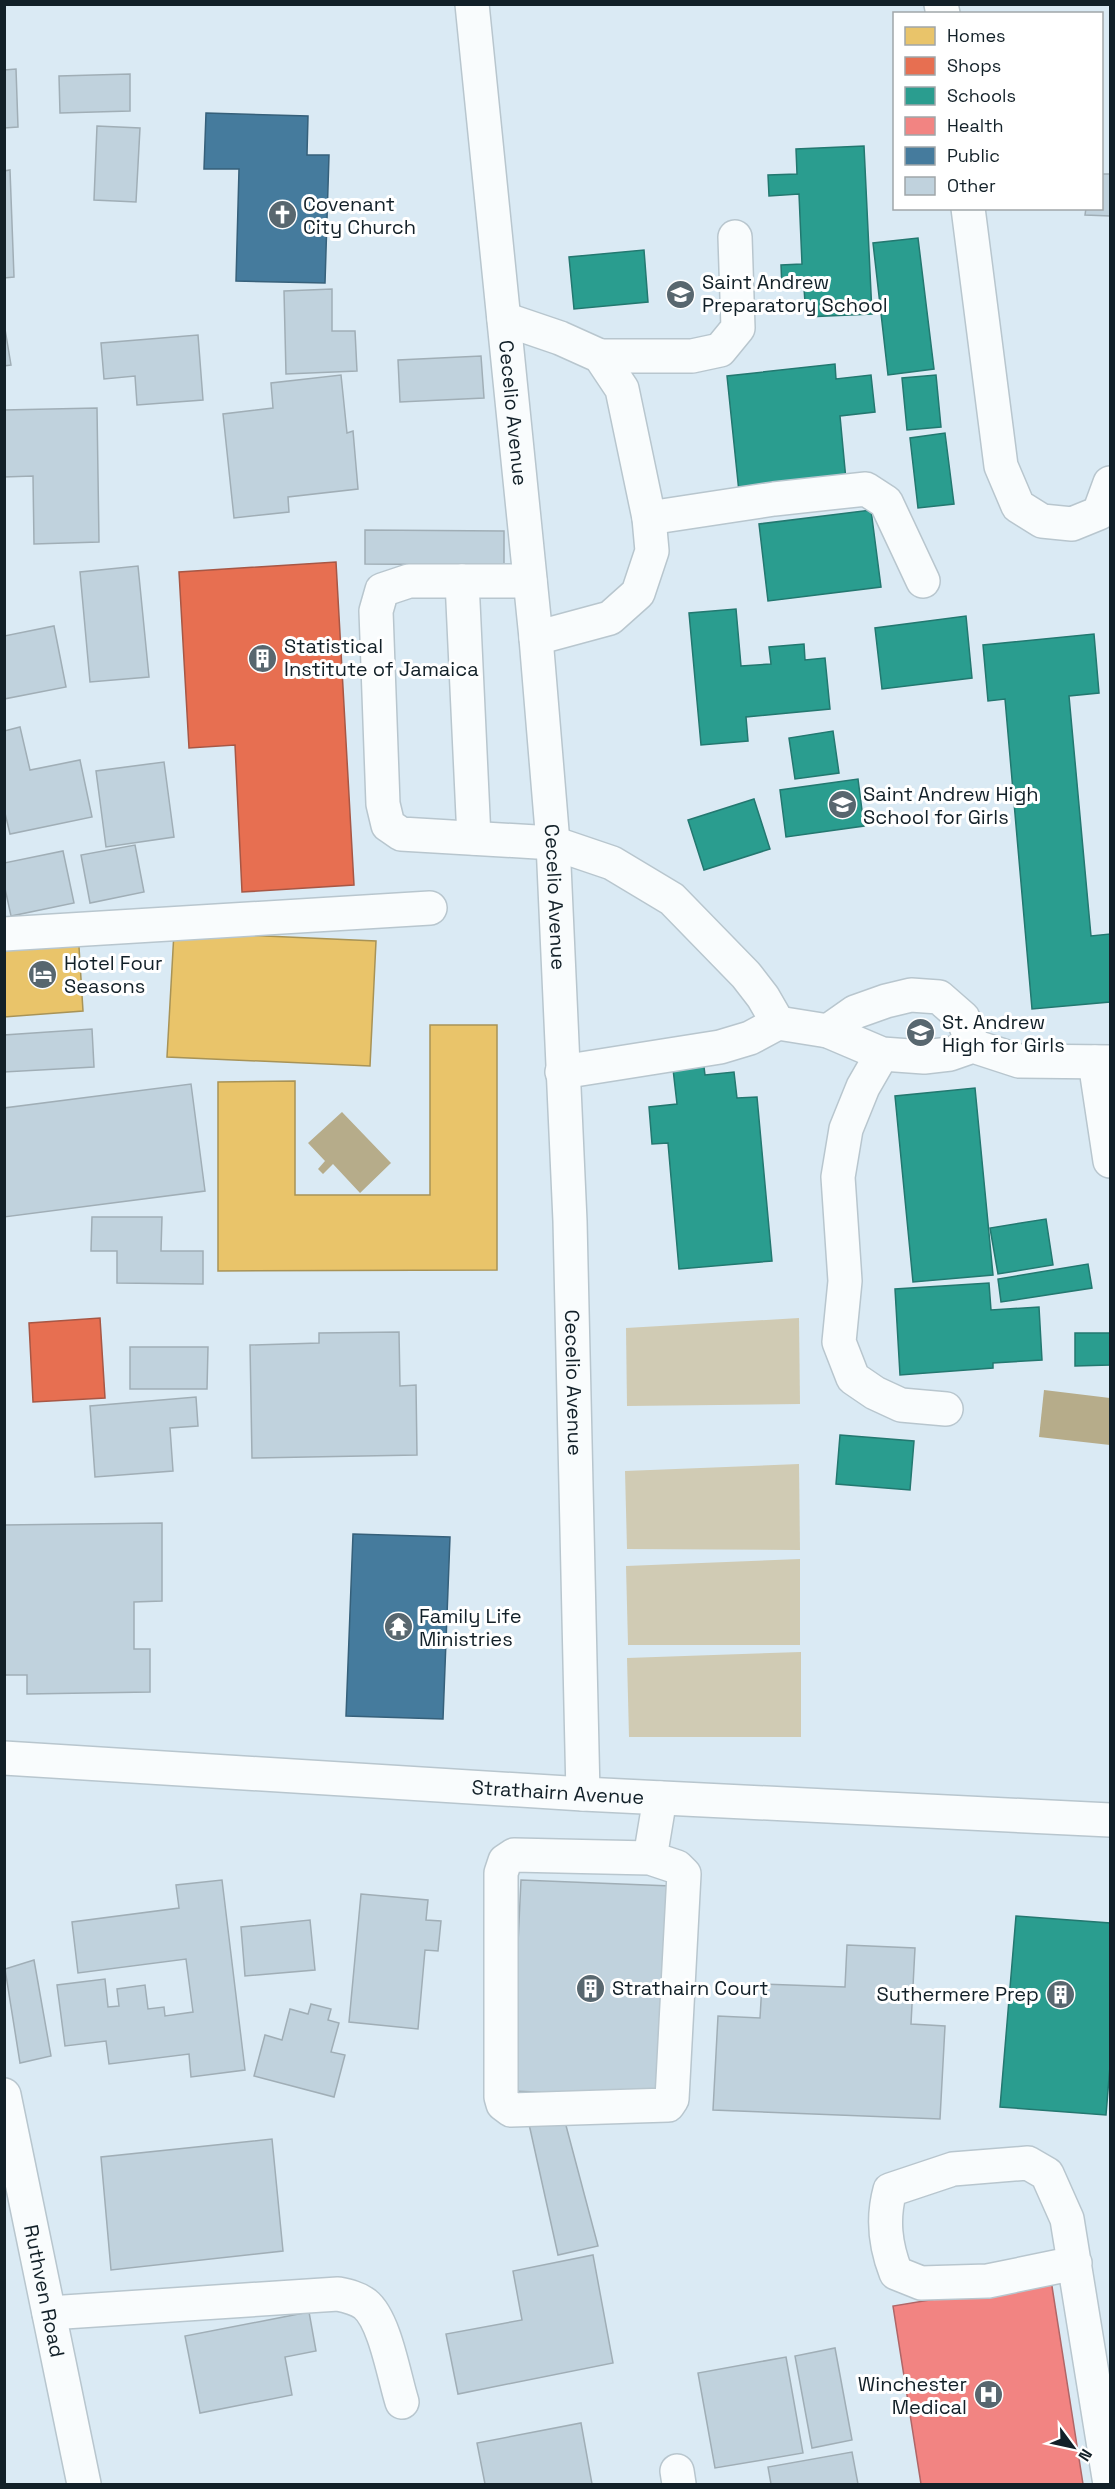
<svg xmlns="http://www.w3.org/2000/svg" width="1115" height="2489" font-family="'Space Grotesk',sans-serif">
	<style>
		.green { fill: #d0cbb4 }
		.water { fill: #b6ac8a }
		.homes { fill: #e9c46a; stroke: #a89356; stroke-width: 1.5 }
		.shops { fill: #e76f51; stroke: #a75745; stroke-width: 1.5 }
		.schools { fill: #2a9d8f; stroke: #237870; stroke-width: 1.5 }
		.health { fill: #f28482; stroke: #af6667; stroke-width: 1.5 }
		.public { fill: #457b9d; stroke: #36607a; stroke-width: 1.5 }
		.building { fill: #c0d2dd; stroke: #a0aeb6; stroke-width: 1.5 }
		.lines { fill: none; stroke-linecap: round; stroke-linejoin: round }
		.minor-casing { stroke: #b8c6ce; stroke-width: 36 }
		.minor { stroke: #f9fcfd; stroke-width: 33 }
		.labels { text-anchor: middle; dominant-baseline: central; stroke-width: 6; stroke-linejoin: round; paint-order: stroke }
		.poi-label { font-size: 20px; fill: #122028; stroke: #fff; text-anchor: start }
		.street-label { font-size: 20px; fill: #122028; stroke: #fff }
	</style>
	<rect width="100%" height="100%" fill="#daeaf4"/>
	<g class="green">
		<path d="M799,1318l1,86 -173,2 -1,-78z"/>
		<path d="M799,1464l1,86 -173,-1 -2,-78z"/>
		<path d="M800,1559v86h-172l-2,-79z"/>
		<path d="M801,1652v85h-172l-2,-79z"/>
	</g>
	<g class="water">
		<path d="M342,1112l49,51 -31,30 -27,-29 -10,10 -5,-5 7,-8 -17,-18z"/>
		<path d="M1044,1390l66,8v47l-71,-8z"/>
	</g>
	<g class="homes">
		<path d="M78,931l5,80 -79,6v-81z"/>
		<path d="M174,932l202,9 -6,125 -203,-9z"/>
		<path d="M430,1025h67v245l-279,1v-189l77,-1v114h135z"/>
	</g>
	<g class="shops">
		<path d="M336,562l18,323 -112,7 -7,-147 -46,3 -10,-176z"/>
		<path d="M100,1318l5,80 -72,4 -4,-79z"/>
	</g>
	<g class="schools">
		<path d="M864,146l8,168 -66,3 -2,-29 -22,1 -1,-24 21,-1 -3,-70 -30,2 -1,-21 29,-1 -1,-25z"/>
		<path d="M918,238l16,131 -46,6 -15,-132z"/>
		<path d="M644,250l4,52 -74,7 -5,-52z"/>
		<path d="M835,364l1,15 35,-4 4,37 -35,4 6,64 -107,12 -12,-116z"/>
		<path d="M936,375l5,52 -34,3 -5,-52z"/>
		<path d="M945,433l9,71 -36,4 -8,-70z"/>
		<path d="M871,510l10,77 -113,14 -9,-77z"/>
		<path d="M736,609l5,57 30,-2 -2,-17 35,-3 1,16 20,-2 5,51 -84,8 2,24 -47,4 -12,-132z"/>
		<path d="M966,616l6,62 -90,11 -7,-61z"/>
		<path d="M1094,634l5,59 -30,3 22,240 19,-2v68l-78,7 -27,-310 -17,2 -5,-56z"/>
		<path d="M833,731l6,42 -44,6 -6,-41z"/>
		<path d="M858,779l6,47 -78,11 -6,-47z"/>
		<path d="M754,799l16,50 -66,21 -16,-50z"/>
		<path d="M704,1067l1,8 29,-3 3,26 20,-1 15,164 -93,8 -11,-126 -16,1 -3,-37 28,-3 -4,-35z"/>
		<path d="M975,1088l18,187 -80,7 -18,-186z"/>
		<path d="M1046,1219l7,46 -55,9 -8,-46z"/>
		<path d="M1088,1264l4,24 -91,14 -3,-23z"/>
		<path d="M989,1283l2,27 48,-3 3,53 -49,3v5l-93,7 -5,-86z"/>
		<path d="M1075,1333h35v32l-35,1z"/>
		<path d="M840,1435l74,6 -4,49 -74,-6z"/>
		<path d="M1016,1916l94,7v143l-4,49 -106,-8z"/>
	</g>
	<path class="health" d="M1051,2280l32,204h-162l-28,-178z"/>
	<g class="public">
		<path d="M206,113l102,3 -1,39h22l-4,128 -89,-2 3,-112h-35z"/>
		<path d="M353,1534l97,3 -7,182 -97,-3z"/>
	</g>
	<g class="building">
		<path d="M16,69l2,58 -14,1v-58z"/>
		<path d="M130,74v37l-70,2 -1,-37z"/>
		<path d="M97,126l43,2 -4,74 -42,-2z"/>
		<path d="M10,170l4,107 -10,1v-107z"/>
		<path d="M1102,174h8v42l-25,-1 1,-7h16z"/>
		<path d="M332,289v42h23l2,40 -71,3 -2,-83z"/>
		<path d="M4,323l7,42 -7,1z"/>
		<path d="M198,335l5,65 -66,5 -2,-29 -31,3 -3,-36z"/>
		<path d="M481,356l3,42 -84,4 -2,-42z"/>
		<path d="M341,375l6,58 6,-2 5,58 -70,8 1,15 -55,6 -11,-104 50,-6 -2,-25z"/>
		<path d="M97,408l2,134 -65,2 -1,-68 -29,1v-67z"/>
		<path d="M365,530l139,1v34l-139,-1z"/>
		<path d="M138,566l11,111 -59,5 -10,-110z"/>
		<path d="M54,626l12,61 -62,12v-63z"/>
		<path d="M20,727l10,43 50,-10 12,57 -82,17 -6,-25v-78z"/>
		<path d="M164,762l10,75 -68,10 -10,-76z"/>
		<path d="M135,845l9,47 -54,11 -9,-48z"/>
		<path d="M63,851l11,52 -63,13 -7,-32v-21z"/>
		<path d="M92,1029l2,38 -90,5v-37z"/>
		<path d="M191,1084l14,107 -201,26v-109z"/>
		<path d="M92,1217h70l-1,34h42v33l-86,-1v-32h-26z"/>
		<path d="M399,1332l1,54 16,-1 1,70 -165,3 -2,-113 69,-2v-10z"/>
		<path d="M130,1347h78l-1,42h-77z"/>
		<path d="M196,1397l2,29 -28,2 3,43 -78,6 -5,-71z"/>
		<path d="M162,1523v78l-28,1v47h16v43l-123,2v-19h-23v-150z"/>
		<path d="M222,1880l23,190 -54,7 -2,-23 -80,10 -3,-23 -41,5 -8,-61 48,-6 3,28 11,-1 -2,-17 28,-4 3,24 16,-2 1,9 28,-4 -7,-53 -108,14 -6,-51 107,-14 -3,-23z"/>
		<path d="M521,1880l150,6 -10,211 -150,-6z"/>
		<path d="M361,1894l67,6 -2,20 15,1 -3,30 -13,-1 -7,79 -69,-7z"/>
		<path d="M310,1920l5,50 -70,6 -4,-49z"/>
		<path d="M847,1945l68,3 -4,76 34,2 -5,93 -227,-9 5,-94 42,2 2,-34 83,3z"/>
		<path d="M34,1960l17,96 -31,7 -15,-94z"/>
		<path d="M311,2004l20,5 -3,11 11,3 -8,29 14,3 -11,42 -80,-21 11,-41 17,5 8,-31 18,5z"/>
		<path d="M564,2118l34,128 -40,9 -29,-131z"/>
		<path d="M272,2139l11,112 -172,19 -10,-113z"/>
		<path d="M593,2255l20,108 -155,31 -12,-60 76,-14 -9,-49z"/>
		<path d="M309,2312l7,39 -31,6 7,38 -92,18 -15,-77z"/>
		<path d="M835,2348l17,92 -40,8 -17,-92z"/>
		<path d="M786,2357l17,96 -88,15 -17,-95z"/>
		<path d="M581,2423l11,61h-107l-8,-41z"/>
		<path d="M852,2452l6,32h-87l-3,-17z"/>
	</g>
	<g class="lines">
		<defs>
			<g id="minor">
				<path id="s1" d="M472,4l64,634 17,205 17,378 13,573"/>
				<path d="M941,4l2,10"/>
				<path d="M968,208l33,258 17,40 24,15 30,3 27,-11 11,-30"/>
				<path d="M504,319l56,19 40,18 22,33 27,129 3,33 -14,42 -28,25 -74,20"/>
				<path d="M600,356h92l28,-6 18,-22 -3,-91"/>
				<path d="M649,518l125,-19 92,-10 20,13 37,79"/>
				<path d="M462,581l12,257"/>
				<path d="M530,581h-121l-27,9 -6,21 7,193 5,21 13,9 152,9 59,20 60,36 74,76 17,22 15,26"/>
				<path d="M4,934l426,-26"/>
				<path d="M828,1031l27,-19 31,-11 25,-6 28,2 24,21 10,28"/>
				<path d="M882,1054l-19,33 -17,42 -8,48 7,104 -6,61 14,36 22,15 26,12 45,4"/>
				<path d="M1095,1062l15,99"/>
				<path d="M562,1072l158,-25 30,-9 28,-15 50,8 54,23 42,3 26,-3 23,-8 46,15 91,1"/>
				<path id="s2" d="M4,1758l579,36 527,26"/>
				<path d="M650,1858l-136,-3 -9,6 -4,12v224l2,7 8,6 157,-5 4,-6 12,-225 -7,-7 -27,-9 10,-60"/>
				<path id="s3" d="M4,2095l80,389"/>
				<path d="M1075,2263l-87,18 -67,2 -25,-10c-11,-28 -14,-54 -6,-83l63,-21 75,-6 19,11 20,45 43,265"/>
				<path d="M49,2313l289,-19c10,2 19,4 27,10 20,16 29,73 37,98"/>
				<path d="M677,2471l2,13"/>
			</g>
		</defs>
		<use href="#minor" class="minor-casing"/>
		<use href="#minor" class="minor"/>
	</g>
	<defs>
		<symbol id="church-disc" viewBox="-11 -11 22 22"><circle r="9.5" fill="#58676f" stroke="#fff"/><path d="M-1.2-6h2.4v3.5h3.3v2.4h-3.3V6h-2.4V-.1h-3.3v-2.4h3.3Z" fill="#fff"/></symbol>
		<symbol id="school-disc" viewBox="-11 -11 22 22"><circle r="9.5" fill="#58676f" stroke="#fff"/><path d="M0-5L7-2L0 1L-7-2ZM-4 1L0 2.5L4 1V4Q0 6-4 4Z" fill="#fff"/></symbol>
		<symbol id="building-disc" viewBox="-11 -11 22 22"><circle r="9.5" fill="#58676f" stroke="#fff"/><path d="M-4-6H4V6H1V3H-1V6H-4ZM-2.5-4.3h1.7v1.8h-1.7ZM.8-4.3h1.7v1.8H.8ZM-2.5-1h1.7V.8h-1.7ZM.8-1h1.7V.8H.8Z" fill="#fff"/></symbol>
		<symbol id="hotel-disc" viewBox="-11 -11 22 22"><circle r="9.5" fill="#58676f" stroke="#fff"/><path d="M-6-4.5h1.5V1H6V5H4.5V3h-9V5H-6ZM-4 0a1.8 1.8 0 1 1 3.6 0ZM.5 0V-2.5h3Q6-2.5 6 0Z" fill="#fff"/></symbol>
		<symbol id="temple-disc" viewBox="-11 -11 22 22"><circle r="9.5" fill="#58676f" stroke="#fff"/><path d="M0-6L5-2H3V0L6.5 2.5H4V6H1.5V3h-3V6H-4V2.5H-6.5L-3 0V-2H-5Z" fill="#fff"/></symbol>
		<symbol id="hospital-disc" viewBox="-11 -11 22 22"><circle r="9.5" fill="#58676f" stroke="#fff"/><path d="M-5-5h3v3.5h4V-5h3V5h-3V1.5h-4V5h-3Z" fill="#fff"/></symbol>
	</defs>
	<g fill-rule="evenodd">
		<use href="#church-disc" x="266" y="198" width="33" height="33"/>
		<use href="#school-disc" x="664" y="278" width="33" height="33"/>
		<use href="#building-disc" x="246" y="642" width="33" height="33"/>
		<use href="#school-disc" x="826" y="788" width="33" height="33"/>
		<use href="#hotel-disc" x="26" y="958" width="33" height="33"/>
		<use href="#school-disc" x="904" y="1016" width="33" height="33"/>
		<use href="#temple-disc" x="382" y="1610" width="33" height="33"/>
		<use href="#building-disc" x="574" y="1972" width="33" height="33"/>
		<use href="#building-disc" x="1044" y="1978" width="33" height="33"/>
		<use href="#hospital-disc" x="972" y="2378" width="33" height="33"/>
	</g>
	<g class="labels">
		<g class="poi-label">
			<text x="303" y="204">Covenant<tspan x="303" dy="23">City Church</tspan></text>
			<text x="702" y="282">Saint Andrew<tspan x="702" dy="23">Preparatory School</tspan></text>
			<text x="284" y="646">Statistical<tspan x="284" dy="23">Institute of Jamaica</tspan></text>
			<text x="863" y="794">Saint Andrew High<tspan x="863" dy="23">School for Girls</tspan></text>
			<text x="64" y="963">Hotel Four<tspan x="64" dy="23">Seasons</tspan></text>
			<text x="942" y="1022">St. Andrew<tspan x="942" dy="23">High for Girls</tspan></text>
			<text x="419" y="1616">Family Life<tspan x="419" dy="23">Ministries</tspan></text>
			<text x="612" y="1988">Strathairn Court</text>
			<text x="1039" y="1994" text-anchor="end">Suthermere Prep</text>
			<text x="967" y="2384" text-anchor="end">Winchester<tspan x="967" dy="23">Medical</tspan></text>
		</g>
		<g class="street-label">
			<text stroke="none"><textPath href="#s1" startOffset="411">Cecelio Avenue</textPath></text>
			<text stroke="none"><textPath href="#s1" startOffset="897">Cecelio Avenue</textPath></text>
			<text stroke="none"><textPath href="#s1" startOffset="1383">Cecelio Avenue</textPath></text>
			<text stroke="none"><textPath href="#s2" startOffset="555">Strathairn Avenue</textPath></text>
			<text stroke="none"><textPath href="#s3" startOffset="200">Ruthven Road</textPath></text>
		</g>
	</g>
	<rect width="1115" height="2489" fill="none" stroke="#122028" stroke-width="12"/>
	<rect x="893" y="12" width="210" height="198" fill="#ffffff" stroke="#a0a6a9" stroke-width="1.5"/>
	<rect x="905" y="27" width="30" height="18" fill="#e9c46a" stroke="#a0a6a9" stroke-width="1.5"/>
	<text x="947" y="42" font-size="18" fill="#122028">Homes</text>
	<rect x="905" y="57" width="30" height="18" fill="#e76f51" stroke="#a0a6a9" stroke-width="1.5"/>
	<text x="947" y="72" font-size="18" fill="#122028">Shops</text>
	<rect x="905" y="87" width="30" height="18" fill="#2a9d8f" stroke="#a0a6a9" stroke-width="1.5"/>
	<text x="947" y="102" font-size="18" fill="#122028">Schools</text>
	<rect x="905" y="117" width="30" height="18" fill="#f28482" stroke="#a0a6a9" stroke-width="1.5"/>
	<text x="947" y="132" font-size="18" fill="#122028">Health</text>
	<rect x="905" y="147" width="30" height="18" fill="#457b9d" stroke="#a0a6a9" stroke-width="1.5"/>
	<text x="947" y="162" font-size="18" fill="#122028">Public</text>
	<rect x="905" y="177" width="30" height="18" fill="#c0d2dd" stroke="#a0a6a9" stroke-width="1.5"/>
	<text x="947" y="192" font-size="18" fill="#122028">Other</text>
	<g transform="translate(1073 2447) rotate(123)" stroke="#ffffff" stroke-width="4.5" paint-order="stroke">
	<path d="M0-4.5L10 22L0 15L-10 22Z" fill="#122028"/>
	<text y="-9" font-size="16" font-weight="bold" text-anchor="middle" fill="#122028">N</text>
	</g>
</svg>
